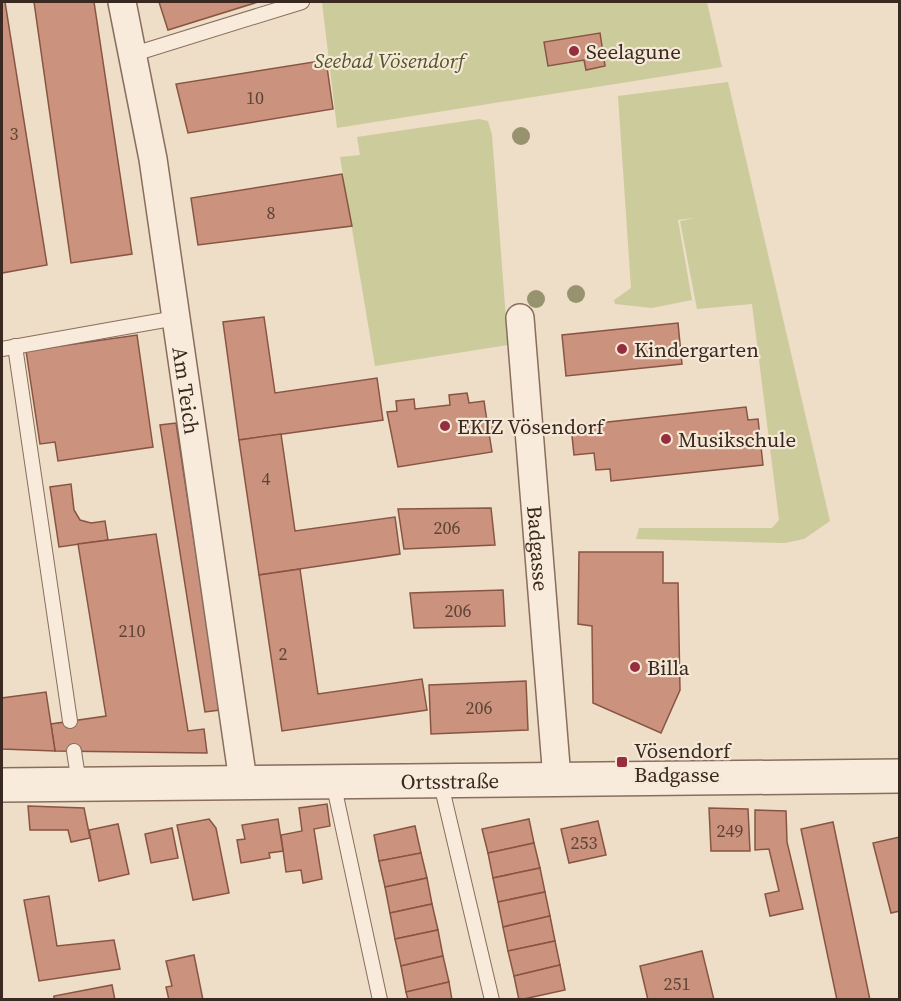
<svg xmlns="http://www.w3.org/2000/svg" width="901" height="1001" font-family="'Source Serif 4',serif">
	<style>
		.green { fill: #cccb9b }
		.building { fill: #cb937e; stroke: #885543; stroke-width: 1.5 }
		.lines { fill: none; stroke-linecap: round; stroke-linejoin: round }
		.service-casing { stroke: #896e5d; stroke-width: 16 }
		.minor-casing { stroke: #896e5d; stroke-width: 30 }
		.tertiary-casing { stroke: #896e5d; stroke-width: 36 }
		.service { stroke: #f8ebdb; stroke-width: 14 }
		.minor { stroke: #f8ebdb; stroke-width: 27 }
		.tertiary { stroke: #f8ebdb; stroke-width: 33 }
		.tree { fill: #97936f }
		.poi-dot { fill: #972e3d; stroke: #f5e8d7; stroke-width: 2 }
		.labels { text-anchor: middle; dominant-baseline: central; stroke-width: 4.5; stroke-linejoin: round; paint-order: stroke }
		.number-label { font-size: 18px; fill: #5e4438 }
		.poi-label { font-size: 21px; fill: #3a2920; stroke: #f5e8d7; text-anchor: start }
		.park-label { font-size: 21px; font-style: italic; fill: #505627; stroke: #f5e8d7 }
		.street-label { font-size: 21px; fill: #3a2920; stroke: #f5e8d7 }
	</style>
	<rect width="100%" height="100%" fill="#eeddc7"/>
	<g class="green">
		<path d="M322,2h385l15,65 -385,61z"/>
		<path d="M728,82l102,439 -26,18 -19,4 -149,-4 3,-11h133l7,-8 -27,-216 -55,5 -17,-88 15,-3 -17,2 14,80 -40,8 -37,-4 -1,-4 17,-12 -13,-192z"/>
		<path d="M479,119l9,2 4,14 16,210 -133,21 -35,-209 20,-2 -3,-18z"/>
	</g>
	<g class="building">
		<path d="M2,2h3l42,263 -45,8z"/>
		<path d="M34,2h60l38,252 -61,9z"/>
		<path d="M159,2h99l-90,28z"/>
		<path d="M600,33l5,33 -19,4 -2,-10 -36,6 -4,-24z"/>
		<path d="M326,60l7,49 -145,24 -12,-49z"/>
		<path d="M342,174l10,52 -154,19 -7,-47z"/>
		<path d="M264,317l11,76 102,-15 6,42 -144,20 -16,-118z"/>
		<path d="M678,323l4,41 -116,12 -4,-41z"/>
		<path d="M137,335l16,112 -95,14 -3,-19 -15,2 -14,-93z"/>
		<path d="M467,393l2,10 15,-2 3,20 11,-2 2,12 -11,2 3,19 -94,15 -11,-55 10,-1 -1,-10 18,-2 1,10 35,-4 -1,-10z"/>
		<path d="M746,407l2,13 10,-1 5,46 -152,16 -1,-12 -14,1 -2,-17 -20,2 -3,-29z"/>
		<path d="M176,423l44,287 -15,2 -45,-287z"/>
		<path d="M281,434l14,97 100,-14 5,37 -141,21 -20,-135z"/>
		<path d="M71,484l3,26 6,10 11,3 14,-2 3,19 -49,7 -9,-60z"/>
		<path d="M491,508l4,37 -91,4 -6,-40z"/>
		<path d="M156,534l32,197 16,-2 3,24 -152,-2 -4,-27 55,-8 -28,-172z"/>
		<path d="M579,552h84v31h15l2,107 -19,43 -68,-30 -1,-77 -14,-2z"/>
		<path d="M300,569l18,125 104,-15 5,31 -145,21 -23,-156z"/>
		<path d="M503,590l2,36 -91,2 -4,-35z"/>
		<path d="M526,681l2,49 -97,4 -2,-49z"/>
		<path d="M46,692l9,59 -53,-2v-51z"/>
		<path d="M327,804l3,22 -16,3 8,50 -19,4 -2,-13 -15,2 -5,-37 21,-4 -3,-23z"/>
		<path d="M28,806l56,2 6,30 -19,4 -3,-12h-38z"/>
		<path d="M709,808l39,1 2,42h-39z"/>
		<path d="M755,810l31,1 1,31 16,67 -33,7 -5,-22 14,-3 -10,-42 -14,1z"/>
		<path d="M209,819l7,9 13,65 -36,7 -16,-75z"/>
		<path d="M278,819l5,32 -14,2 1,5 -29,5 -4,-23 8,-1 -3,-14z"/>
		<path d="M529,819l5,24 -46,10 -6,-24z"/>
		<path d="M598,821l8,34 -37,8 -8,-34z"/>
		<path d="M833,822l37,178h-33l-36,-171z"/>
		<path d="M118,824l11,50 -30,7 -10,-51z"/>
		<path d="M415,826l6,27 -42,8 -5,-26z"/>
		<path d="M172,828l6,30 -27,5 -6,-29z"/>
		<path d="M900,837v74l-9,2 -18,-70z"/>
		<path d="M534,843l6,25 -47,10 -5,-25z"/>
		<path d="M421,853l6,25 -42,9 -6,-26z"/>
		<path d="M540,868l5,24 -47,10 -5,-24z"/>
		<path d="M427,878l5,26 -42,9 -5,-26z"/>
		<path d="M545,892l5,24 -47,11 -5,-25z"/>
		<path d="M49,896l8,50 57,-6 6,29 -81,12 -15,-81z"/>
		<path d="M432,904l6,26 -43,9 -5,-26z"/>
		<path d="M550,916l5,25 -47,10 -5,-24z"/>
		<path d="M438,930l5,26 -42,10 -6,-27z"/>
		<path d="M555,941l5,24 -46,11 -6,-25z"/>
		<path d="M702,951l12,49h-66l-8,-34z"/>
		<path d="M194,955l9,45h-34l-3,-13 6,-1 -6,-25z"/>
		<path d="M443,956l6,26 -43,10 -5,-26z"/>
		<path d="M560,965l5,25 -46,10 -5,-24z"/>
		<path d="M449,982l3,18h-44l-2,-8z"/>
		<path d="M112,985l3,15h-61v-4z"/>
	</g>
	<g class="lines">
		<defs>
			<g id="service">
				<path d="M134,54l168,-52"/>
				<path d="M15,346l55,375"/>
				<path d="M2,349l174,-31"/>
				<path d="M74,751l5,33"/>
				<path d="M440,780l52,220"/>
				<path d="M333,782l47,218"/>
			</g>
			<g id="minor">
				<path id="s1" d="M122,2l31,157 90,622"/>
				<path id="s2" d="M520,318l37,461"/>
			</g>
			<g id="tertiary">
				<path id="s3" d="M2,785l898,-9"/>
			</g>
		</defs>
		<use href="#service" class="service-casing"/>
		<use href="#minor" class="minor-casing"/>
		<use href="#tertiary" class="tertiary-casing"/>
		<use href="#service" class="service"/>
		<use href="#minor" class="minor"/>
		<use href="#tertiary" class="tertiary"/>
	</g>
	<g class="tree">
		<circle cx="521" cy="136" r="9"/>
		<circle cx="576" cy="294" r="9"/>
		<circle cx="536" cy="299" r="9"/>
	</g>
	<g class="poi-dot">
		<circle cx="574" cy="51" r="6"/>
		<circle cx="622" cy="349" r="6"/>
		<circle cx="445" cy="426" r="6"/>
		<circle cx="666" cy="439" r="6"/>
		<circle cx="635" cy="667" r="6"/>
		<rect x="616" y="756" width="12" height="12" rx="3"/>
	</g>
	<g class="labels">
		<g class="number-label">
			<text x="255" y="97">10</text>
			<text x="14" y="133">3</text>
			<text x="271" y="212">8</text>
			<text x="266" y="478">4</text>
			<text x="447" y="527">206</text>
			<text x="458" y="610">206</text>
			<text x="132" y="630">210</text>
			<text x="283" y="653">2</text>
			<text x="479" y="707">206</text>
			<text x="730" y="830">249</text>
			<text x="584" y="842">253</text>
			<text x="677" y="983">251</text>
		</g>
		<g class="poi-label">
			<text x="586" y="51">Seelagune</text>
			<text x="634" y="349">Kindergarten</text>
			<text x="457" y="426">EKIZ Vösendorf</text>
			<text x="678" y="439">Musikschule</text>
			<text x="647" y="667">Billa</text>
			<text x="634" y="750">Vösendorf<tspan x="634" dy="24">Badgasse</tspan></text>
		</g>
		<g class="park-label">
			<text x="389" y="60">Seebad Vösendorf</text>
		</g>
		<g class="street-label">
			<text stroke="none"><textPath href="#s1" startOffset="394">Am Teich</textPath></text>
			<text stroke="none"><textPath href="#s2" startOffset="231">Badgasse</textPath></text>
			<text stroke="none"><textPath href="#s3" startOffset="448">Ortsstraße</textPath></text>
		</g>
	</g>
	<rect width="901" height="1001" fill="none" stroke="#3a2920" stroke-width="6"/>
</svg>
